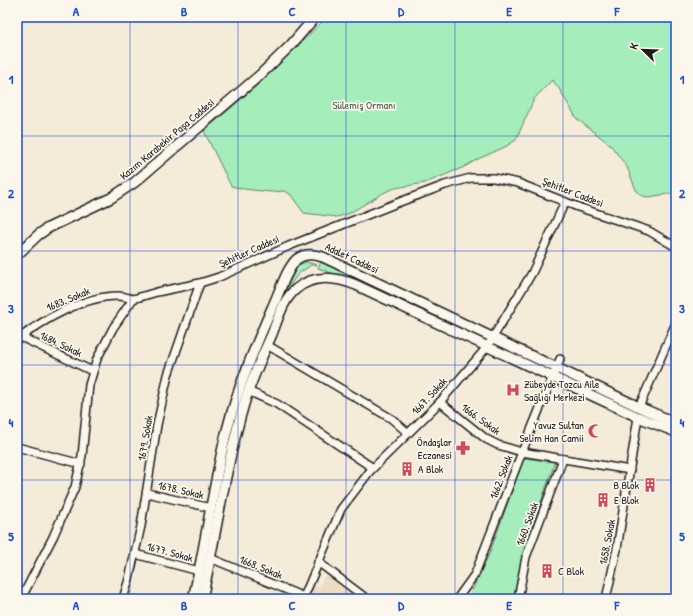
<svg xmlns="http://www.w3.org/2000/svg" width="693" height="616" font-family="'Patrick Hand',sans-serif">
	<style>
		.built { fill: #ecdcc2 }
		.green { fill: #a5edbb; stroke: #60846c }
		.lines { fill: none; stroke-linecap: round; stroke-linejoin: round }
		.street-casing { stroke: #1c1c1c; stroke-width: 10 }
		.secondary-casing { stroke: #1c1c1c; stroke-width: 12 }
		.street { stroke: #fbf7ec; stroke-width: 7 }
		.secondary { stroke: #fbf7ec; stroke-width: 9 }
		.grid { fill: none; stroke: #1d4ed8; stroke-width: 1; stroke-opacity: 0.55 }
		.labels { text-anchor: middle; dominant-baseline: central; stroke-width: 3.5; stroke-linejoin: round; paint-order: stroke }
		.park-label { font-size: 11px; fill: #455b4c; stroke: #fbf7ec }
		.street-label { font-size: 11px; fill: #1c1c1c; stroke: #fbf7ec }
		.poi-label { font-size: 11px; fill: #1c1c1c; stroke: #fbf7ec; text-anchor: start }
		.neatline { fill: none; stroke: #1d4ed8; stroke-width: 1.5 }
		.grid-label { font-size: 13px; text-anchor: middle; font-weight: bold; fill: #1d4ed8 }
	</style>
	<rect width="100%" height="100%" fill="#f4ebd9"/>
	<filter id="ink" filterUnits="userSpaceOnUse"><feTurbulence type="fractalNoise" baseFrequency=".025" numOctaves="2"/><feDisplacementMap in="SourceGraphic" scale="8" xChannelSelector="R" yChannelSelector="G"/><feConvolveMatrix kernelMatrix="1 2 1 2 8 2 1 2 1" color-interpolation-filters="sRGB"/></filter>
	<g filter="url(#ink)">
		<path class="built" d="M325,575l32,24h-49l6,-14 5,3z"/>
		<g class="green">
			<path d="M327,17h349v178l-9,-1 -18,3 -7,-1 -6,-6 -9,-23 -15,-20 -9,-8 -26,-20 -19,-32 -6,-7 -18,19 -18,41 -11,7 -25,11 -18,10 -37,15 -30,5 -10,4 -37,22 -11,3 -33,-4 -14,-19 -6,-3 -13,1 -27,-3 -13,-3 -27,-55 57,-49z"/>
			<path d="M306,262l11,3h-6l-13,9 -8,11 -17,36 -65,222c10,-50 19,-101 35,-150 13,-43 35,-89 55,-128z"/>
			<path d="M321,262l152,71 -1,2 -99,-46 -55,-21z"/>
			<path d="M496,344l128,61v1l-128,-61z"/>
			<path d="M524,458l31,4 -32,91 -9,46h-46l22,-47z"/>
		</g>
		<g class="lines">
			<defs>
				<g id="street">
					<path d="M21,337l71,34"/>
					<path d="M17,340c27,-21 67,-44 101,-44 5,0 11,2 15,3"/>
					<path d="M267,345l125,74 16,14"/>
					<path d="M248,391l29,13 96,64"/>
					<path d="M440,402l46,37 12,6 24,7 108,18"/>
					<path d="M639,407l37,-84"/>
					<path d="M17,447l64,17"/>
					<path d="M147,493l64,15"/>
					<path d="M135,554l64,17"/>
					<path d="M210,558l94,39"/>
					<path d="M318,562l49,37"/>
					<path d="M21,599l32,-62 22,-50 7,-31 7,-71 8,-26 16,-31 20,-29 24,-7 43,-9 19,-6 70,-31 108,-43 48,-18 26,-7h23l24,5 60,24 71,24 27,16"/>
					<path d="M123,599l6,-20 12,-53 16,-101 11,-50 32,-92"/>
					<path d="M303,599l38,-90 29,-38 70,-69 47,-55 45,-74 33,-71"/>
					<path d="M457,599l18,-25 47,-122 38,-93"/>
					<path d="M518,599l8,-42 37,-98"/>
					<path d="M606,599l11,-50 21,-132"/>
				</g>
				<g id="secondary">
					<path d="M17,255l21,-20 10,-7 63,-30 24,-16 125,-107 31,-30 24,-28"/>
					<path d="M193,599c13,-56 20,-114 34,-169 11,-43 28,-83 45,-122 7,-14 14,-39 25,-49 8,-6 17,-5 26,-2l316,150 37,16"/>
					<path d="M202,599c14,-65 23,-131 42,-195 7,-24 18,-47 28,-70 6,-15 11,-35 24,-45 18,-15 39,-12 60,-4l282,132 38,15"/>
				</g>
			</defs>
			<use href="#street" class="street-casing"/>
			<use href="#secondary" class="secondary-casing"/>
			<use href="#street" class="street"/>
			<use href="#secondary" class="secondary"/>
		</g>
	</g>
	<path class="grid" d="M130,17v582M238,17v582M346,17v582M455,17v582M563,17v582M17,136h659M17,251h659M17,365h659M17,480h659"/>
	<defs>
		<symbol id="hospital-bare" viewBox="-9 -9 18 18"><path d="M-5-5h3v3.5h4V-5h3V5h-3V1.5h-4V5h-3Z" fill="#d1495b" stroke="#fbf7ec" stroke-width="2.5" paint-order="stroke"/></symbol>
		<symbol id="mosque-bare" viewBox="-9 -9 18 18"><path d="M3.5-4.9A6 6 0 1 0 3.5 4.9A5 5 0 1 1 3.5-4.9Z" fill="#d1495b" stroke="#fbf7ec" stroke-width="2.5" paint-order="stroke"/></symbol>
		<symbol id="pharmacy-bare" viewBox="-9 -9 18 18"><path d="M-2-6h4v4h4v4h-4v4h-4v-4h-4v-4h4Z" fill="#d1495b" stroke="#fbf7ec" stroke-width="2.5" paint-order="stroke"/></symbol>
		<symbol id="building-bare" viewBox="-9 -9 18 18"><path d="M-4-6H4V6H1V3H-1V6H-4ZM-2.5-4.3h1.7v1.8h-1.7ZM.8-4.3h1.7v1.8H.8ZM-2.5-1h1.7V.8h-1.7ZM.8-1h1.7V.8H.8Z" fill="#d1495b" stroke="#fbf7ec" stroke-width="2.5" paint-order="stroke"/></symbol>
	</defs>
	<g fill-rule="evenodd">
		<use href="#hospital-bare" x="503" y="380" width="20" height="20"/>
		<use href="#mosque-bare" x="585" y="421" width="20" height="20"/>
		<use href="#pharmacy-bare" x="453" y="438" width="20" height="20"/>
		<use href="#building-bare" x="397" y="459" width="20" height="20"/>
		<use href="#building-bare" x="640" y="475" width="20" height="20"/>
		<use href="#building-bare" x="593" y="490" width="20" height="20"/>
		<use href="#building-bare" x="537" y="561" width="20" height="20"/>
	</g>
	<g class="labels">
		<g class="park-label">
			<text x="364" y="105">Sülemiş Ormanı</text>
		</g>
		<g class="street-label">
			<text transform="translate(167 139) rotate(-40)">Kazım Karabekir Paşa Caddesi</text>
			<text transform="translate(573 192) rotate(21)">Şehitler Caddesi</text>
			<text transform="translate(249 251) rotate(-24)">Şehitler Caddesi</text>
			<text transform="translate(352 258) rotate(25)">Adalet Caddesi</text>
			<text transform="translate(68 299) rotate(-23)">1683. Sokak</text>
			<text transform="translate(61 344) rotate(25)">1684. Sokak</text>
			<text transform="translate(429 396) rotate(-47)">1667. Sokak</text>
			<text transform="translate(481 419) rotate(36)">1666. Sokak</text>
			<text transform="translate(145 438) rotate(-80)">1679. Sokak</text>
			<text transform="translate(501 477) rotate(-69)">1662. Sokak</text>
			<text transform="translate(181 490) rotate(13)">1678. Sokak</text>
			<text transform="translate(527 524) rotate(-70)">1660. Sokak</text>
			<text transform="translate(607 542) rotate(-79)">1658. Sokak</text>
			<text transform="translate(170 552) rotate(15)">1677. Sokak</text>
			<text transform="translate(261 567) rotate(22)">1668. Sokak</text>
		</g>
		<g class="poi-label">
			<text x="524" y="384">Zübeyde Tozcu Aile<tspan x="524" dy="13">Sağlığı Merkezi</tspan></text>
			<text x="584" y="425" text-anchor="end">Yavuz Sultan<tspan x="584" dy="13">Selim Han Camii</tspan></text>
			<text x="452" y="442" text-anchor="end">Öndaşlar<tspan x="452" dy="13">Eczanesi</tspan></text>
			<text x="418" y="469">A Blok</text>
			<text x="639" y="485" text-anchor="end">B Blok</text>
			<text x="614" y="500">E Blok</text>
			<text x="558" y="571">C Blok</text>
		</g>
	</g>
	<rect width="693" height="616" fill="none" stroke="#fbf7ec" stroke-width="44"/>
	<g transform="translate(643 50) rotate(293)" stroke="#fbf7ec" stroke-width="3" paint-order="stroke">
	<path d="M0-3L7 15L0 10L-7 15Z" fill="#1c1c1c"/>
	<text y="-6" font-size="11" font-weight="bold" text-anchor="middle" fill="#1c1c1c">K</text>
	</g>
	<rect x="22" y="22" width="649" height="572" class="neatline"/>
	<g class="grid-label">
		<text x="76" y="16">A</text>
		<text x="184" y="16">B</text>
		<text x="292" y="16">C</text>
		<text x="401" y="16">D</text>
		<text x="509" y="16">E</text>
		<text x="617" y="16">F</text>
		<text x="11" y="84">1</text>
		<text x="682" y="84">1</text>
		<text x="11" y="198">2</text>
		<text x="682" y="198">2</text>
		<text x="11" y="313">3</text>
		<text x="682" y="313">3</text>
		<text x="11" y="427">4</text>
		<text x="682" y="427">4</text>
		<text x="11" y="541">5</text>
		<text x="682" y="541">5</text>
		<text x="76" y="610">A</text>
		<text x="184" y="610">B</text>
		<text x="292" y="610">C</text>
		<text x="401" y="610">D</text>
		<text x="509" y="610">E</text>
		<text x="617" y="610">F</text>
	</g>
</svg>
